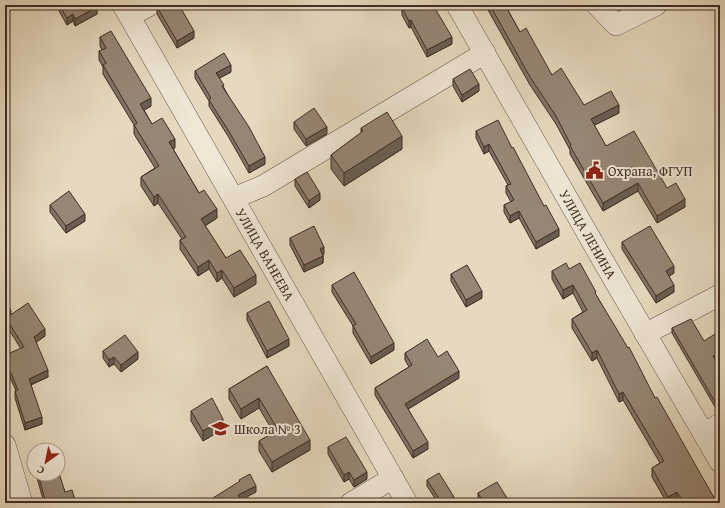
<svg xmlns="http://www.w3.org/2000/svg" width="725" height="508" font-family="'Gentium Book Plus',serif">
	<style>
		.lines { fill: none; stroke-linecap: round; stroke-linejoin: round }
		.minor-casing { stroke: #6a584b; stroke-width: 22 }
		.minor { stroke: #efe6d5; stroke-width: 21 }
		.wall { fill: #817365; stroke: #402d24 }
		.shaded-wall { fill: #695e52; stroke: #402d24 }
		.building { fill: #968675; stroke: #402d24 }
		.labels { text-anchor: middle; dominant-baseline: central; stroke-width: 4; stroke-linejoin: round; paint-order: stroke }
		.poi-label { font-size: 14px; fill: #402d24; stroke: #efe6d5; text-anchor: start }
		.street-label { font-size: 14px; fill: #402d24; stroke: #efe6d5 }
	</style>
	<rect width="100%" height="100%" fill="#e6d9bf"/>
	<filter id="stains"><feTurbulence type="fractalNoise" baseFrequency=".005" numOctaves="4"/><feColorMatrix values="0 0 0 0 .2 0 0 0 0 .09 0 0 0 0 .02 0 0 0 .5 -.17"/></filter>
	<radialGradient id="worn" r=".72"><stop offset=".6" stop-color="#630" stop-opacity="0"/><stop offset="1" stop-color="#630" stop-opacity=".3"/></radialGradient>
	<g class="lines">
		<defs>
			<g id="minor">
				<path id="s1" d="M123,5l284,498"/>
				<path id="s2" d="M457,5l141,247 122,210"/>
				<path d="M597,5l19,20 40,-20"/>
				<path d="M130,16l20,-11"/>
				<path d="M234,198l29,-12 222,-133"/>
				<path d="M645,334l75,-39"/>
				<path d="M704,434l16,-10"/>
				<path d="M5,445l17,58"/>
				<path d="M351,503l42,-25"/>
			</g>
		</defs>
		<use href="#minor" class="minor-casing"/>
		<use href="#minor" class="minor"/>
	</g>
	<g class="wall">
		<path d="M59,5h37l1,9 -22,12 -2,-5 -6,4 -8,-14z"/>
		<path d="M402,5h31l19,39 -25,13 -16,-30 -2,1 -7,-13v-7l1,-1z"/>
		<path d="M488,5h17l15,27 32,43 32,30 35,8 -25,12 12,21 61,42 18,19 -28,16 -19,-32 -35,20 -33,-57v-4l-14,-26 -26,-39 -42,-75z"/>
		<path d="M616,5h14l-11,5z"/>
		<path d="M157,7l37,31 -17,10 -20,-34z"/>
		<path d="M100,37l51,69 -7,4 8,14 23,24 -2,1 26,44 18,25 -12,8 21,32 30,26 -22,13 -12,-19 -5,4 -8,-13 -11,7 -18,-27v-9l2,-1 -24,-36 -4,3 -13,-20v-9l14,-9 -21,-34v-9l-31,-51v-7l-4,-7v-9l3,-1 -2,-4z"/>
		<path d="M195,71l36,1 -12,6 5,10 41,76 -16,9 -21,-37 -19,-30v-5l-14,-23z"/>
		<path d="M453,79l26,12 -17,11 -9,-16z"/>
		<path d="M294,122l33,12 -21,12 -12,-17z"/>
		<path d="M361,128l41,21 -58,37 -13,-17v-14l30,-22z"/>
		<path d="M476,131l36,17 47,88 -23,13 -17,-31 -9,5 -6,-11v-7l7,-3 -5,-9v-7l2,-1 -19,-34 -5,3 -8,-16z"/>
		<path d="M295,179l25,21 -11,8 -14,-22z"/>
		<path d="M50,205l35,16 -19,12 -16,-21z"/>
		<path d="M290,238l34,16h-1v9l-19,9 -14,-27z"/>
		<path d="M622,242l52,31 -5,3 5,16 -18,11 -34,-54z"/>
		<path d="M569,269l27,26 59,103 62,105h-38l-2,-3 -5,3h-5l-15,-26v-9l8,-5 -37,-63 -4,2 -22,-44 -5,3 -20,-33v-9l11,-7 -10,-19 -10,6 -11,-20v-8z"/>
		<path d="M451,274l31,24 -16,9 -15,-26z"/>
		<path d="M332,285l62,65 -23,14 -18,-31v-7l-21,-34z"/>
		<path d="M5,298l6,16 34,22 -9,6 12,35 -17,8 11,39 -17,6 -10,-32v-7h1l-11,-25v-11l16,-6 -15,-24v-4h-1z"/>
		<path d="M247,313l42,33 -22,12 -20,-38z"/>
		<path d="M672,328l32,13 16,15 -5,3 5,9 -2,44 -46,-79z"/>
		<path d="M103,351l35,8 -17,13 -7,-8 -5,3 -6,-9z"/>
		<path d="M405,353l33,4 21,21 -51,31 20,40 -15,9 -38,-63v-7l34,-21 -4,-7z"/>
		<path d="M267,366l43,84 -38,22 -13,-21v-10l15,-8 -15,-25 -18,11 -12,-20v-10z"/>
		<path d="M191,411l32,18 -20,12 -12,-20z"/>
		<path d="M328,447l39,32 -13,8 -5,-8 -5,3 -16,-28z"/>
		<path d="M34,452v14l-2,-6v-7z"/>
		<path d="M36,474h22l7,18 11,11h-32z"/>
		<path d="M427,480l27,23h-16l-11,-17z"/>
		<path d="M478,493l29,10h-27l-2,-3z"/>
	</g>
	<g class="shaded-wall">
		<path d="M619,5h11l-11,5z"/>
		<path d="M97,7v7l-22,12v-7z"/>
		<path d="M73,14v7l-6,4v-7z"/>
		<path d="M411,20v7l-2,1v-7z"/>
		<path d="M194,31v7l-17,10v-7z"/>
		<path d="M452,37v7l-25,13v-7z"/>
		<path d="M231,65v7l-15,8v-7z"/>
		<path d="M479,84v7l-17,11v-7z"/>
		<path d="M151,98v8l-11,7v-9z"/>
		<path d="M619,105v8l-28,14v-8z"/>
		<path d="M327,127v7l-21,12v-7z"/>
		<path d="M402,136v13l-58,37v-13z"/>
		<path d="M175,139v9l-6,3v-9z"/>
		<path d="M489,144v7l-5,3v-7z"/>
		<path d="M265,157v7l-16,9v-7z"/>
		<path d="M638,183v8l-35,20v-8z"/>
		<path d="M320,193v7l-11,8v-7z"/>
		<path d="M158,194v9l-4,3v-9z"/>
		<path d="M685,199v8l-28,16v-7z"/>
		<path d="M217,209v9l-16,10v-9z"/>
		<path d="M519,211v7l-9,5v-7z"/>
		<path d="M85,214v7l-19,12v-7z"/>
		<path d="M559,229v7l-23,13v-7z"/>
		<path d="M324,247v7l-4,2v-7z"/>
		<path d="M323,256v7l-19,9v-7z"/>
		<path d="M209,260v9l-11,7v-9z"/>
		<path d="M674,266v7l-8,5v-7z"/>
		<path d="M222,270v8l-5,4v-9z"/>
		<path d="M256,275v9l-22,13v-9z"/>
		<path d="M573,285v8l-10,6v-9z"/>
		<path d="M674,285v7l-18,11v-7z"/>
		<path d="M482,291v7l-16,9v-7z"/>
		<path d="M11,311v7h-5v3h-1v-7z"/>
		<path d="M45,329v7l-11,8v-7z"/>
		<path d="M289,339v7l-22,12v-7z"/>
		<path d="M394,343v7l-23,14v-7z"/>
		<path d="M597,350v8l-5,3v-8z"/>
		<path d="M138,352v7l-17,13v-7z"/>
		<path d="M720,352v4l-7,5v-5z"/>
		<path d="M114,357v7l-5,3v-7z"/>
		<path d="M48,370v7l-19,8v-6z"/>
		<path d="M459,371v7l-54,33v-7z"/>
		<path d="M623,392v8l-4,2v-8z"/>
		<path d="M259,398v10l-18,11v-10z"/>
		<path d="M720,406v5l-2,1v-5z"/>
		<path d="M42,417v7l-17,6v-7z"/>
		<path d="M223,419v10l-20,12v-10z"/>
		<path d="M310,440v10l-38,22v-10z"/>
		<path d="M428,442v7l-15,9v-7z"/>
		<path d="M349,472v7l-5,3v-7z"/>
		<path d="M367,472v7l-13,8v-7z"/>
		<path d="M256,486v6l-18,10v-7z"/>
		<path d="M677,492v8l-5,3h-4v-6z"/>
		<path d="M454,497v6h-10z"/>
		<path d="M507,498v5h-7v-1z"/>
	</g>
	<g class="building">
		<path d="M59,5h37l1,2 -22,12 -2,-5 -6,4z"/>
		<path d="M159,5h20l15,26 -17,10 -20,-34z"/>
		<path d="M406,5h27l19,32 -25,13 -16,-30 -2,1 -7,-13z"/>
		<path d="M490,5h15l15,27 6,-4 26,47 9,-7 23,37 27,-14 8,14 -28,14 15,27 28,-15 33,57 9,-5 9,16 -28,17 -19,-33 -35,20 -33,-57 1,-1 -15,-29 -26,-39z"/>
		<path d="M111,31l40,67 -11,6 12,20 10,-6 13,21 -6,3 30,51 5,-3 13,19 -16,10 25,39 14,-8 16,25 -22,13 -12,-18 -5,3 -8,-13 -11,7 -18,-27 6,-3 -28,-43 -4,3 -13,-20 18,-11 -25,-41 3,-2 -34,-58 3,-2 -7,-12 7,-3 -6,-11z"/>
		<path d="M224,53l7,12 -15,8 8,12 -2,1 27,41 16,30 -16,9 -21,-36 -19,-30 2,-2 -16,-27z"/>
		<path d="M470,69l9,15 -17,11 -9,-16z"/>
		<path d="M314,108l13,19 -21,12 -12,-17z"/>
		<path d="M387,112l15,24 -58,37 -13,-18 32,-24 -2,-3z"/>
		<path d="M498,120l14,28 1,-1 31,59 2,-1 13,24 -23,13 -17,-31 -9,5 -6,-11 10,-5 -8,-14 5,-2 -22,-40 -5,3 -8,-16z"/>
		<path d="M307,172l13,21 -11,8 -14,-22z"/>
		<path d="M69,191l16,23 -19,12 -16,-21z"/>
		<path d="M314,226l10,21 -4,2 3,7 -19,9 -14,-27z"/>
		<path d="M650,226l24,40 -8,5 8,14 -18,11 -34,-54z"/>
		<path d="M566,263l3,6 11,-6 16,29 -1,1 33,55 1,-1 26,51 2,-1 60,106h-33l-7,-11 -9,5 -16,-29 12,-7 -41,-69 -4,2 -22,-44 -5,3 -20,-34 15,-9 -14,-25 -10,5 -11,-19z"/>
		<path d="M467,265l15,26 -16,9 -15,-26z"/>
		<path d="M354,272l40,71 -23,14 -18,-31 3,-2 -24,-39z"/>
		<path d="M5,298l6,13 -6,3z"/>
		<path d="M269,301l20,38 -22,12 -20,-38z"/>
		<path d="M28,303l17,26 -11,8 14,33 -19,9 13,38 -17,6 -10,-32 3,-1 -13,-31v-4l19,-8 -18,-29z"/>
		<path d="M691,319l13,22 11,-7 5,8v10l-7,4 7,12v38l-2,1 -46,-79z"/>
		<path d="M125,335l13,17 -17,13 -7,-8 -5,3 -6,-9z"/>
		<path d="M427,339l11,18 9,-6 12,20 -54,33 23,38 -15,9 -38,-63 37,-23 -7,-12z"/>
		<path d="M267,366l43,74 -38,22 -13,-21 19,-11 -19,-32 -18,11 -12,-20z"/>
		<path d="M212,398l11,21 -20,12 -12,-20z"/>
		<path d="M346,437l21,35 -13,8 -5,-8 -5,3 -16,-28z"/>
		<path d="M51,447l1,3h-11z"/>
		<path d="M34,452v7l-2,-6z"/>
		<path d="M58,470l7,22 7,-2 4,13h-30l-8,-29h20z"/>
		<path d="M439,473l15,24 -10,6h-2l-15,-23z"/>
		<path d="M250,474l6,12 -18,9 5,8h-38l35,-22 -1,-1z"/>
		<path d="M497,482l10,16 -7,4 1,1h-17l-6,-10z"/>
	</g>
	<defs>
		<symbol id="civic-bare" viewBox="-9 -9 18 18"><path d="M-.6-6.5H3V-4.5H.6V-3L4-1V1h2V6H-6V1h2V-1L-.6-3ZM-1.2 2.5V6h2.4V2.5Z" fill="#8f2418" stroke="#efe6d5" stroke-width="2.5" paint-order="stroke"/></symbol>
		<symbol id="school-bare" viewBox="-9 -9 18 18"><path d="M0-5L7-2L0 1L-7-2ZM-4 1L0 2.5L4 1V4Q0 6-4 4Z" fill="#8f2418" stroke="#efe6d5" stroke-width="2.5" paint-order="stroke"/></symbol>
	</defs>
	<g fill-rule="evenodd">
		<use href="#civic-bare" x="582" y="158" width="25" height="25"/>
		<use href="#school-bare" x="208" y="416" width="25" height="25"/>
	</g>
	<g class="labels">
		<g class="poi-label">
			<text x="608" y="171">Охрана, ФГУП</text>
			<text x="234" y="429">Школа № 3</text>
		</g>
		<g class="street-label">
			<text stroke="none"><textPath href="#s2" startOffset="264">УЛИЦА ЛЕНИНА</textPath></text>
			<text stroke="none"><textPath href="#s1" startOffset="287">УЛИЦА ВАНЕЕВА</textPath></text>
		</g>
	</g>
	<rect width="725" height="508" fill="none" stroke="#e6d9bf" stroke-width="20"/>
	<rect x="6" y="6" width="713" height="496" fill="none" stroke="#402d24" stroke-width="2"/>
	<rect x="10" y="10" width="705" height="488" fill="none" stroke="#402d24"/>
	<g transform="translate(46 462) rotate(213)"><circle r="19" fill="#efe6d5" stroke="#a99c8e"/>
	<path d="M0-3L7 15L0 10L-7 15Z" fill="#8f2418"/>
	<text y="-6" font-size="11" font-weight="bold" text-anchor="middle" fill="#402d24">С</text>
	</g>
	<rect width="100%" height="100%" filter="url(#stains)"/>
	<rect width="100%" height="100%" fill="url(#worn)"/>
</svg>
